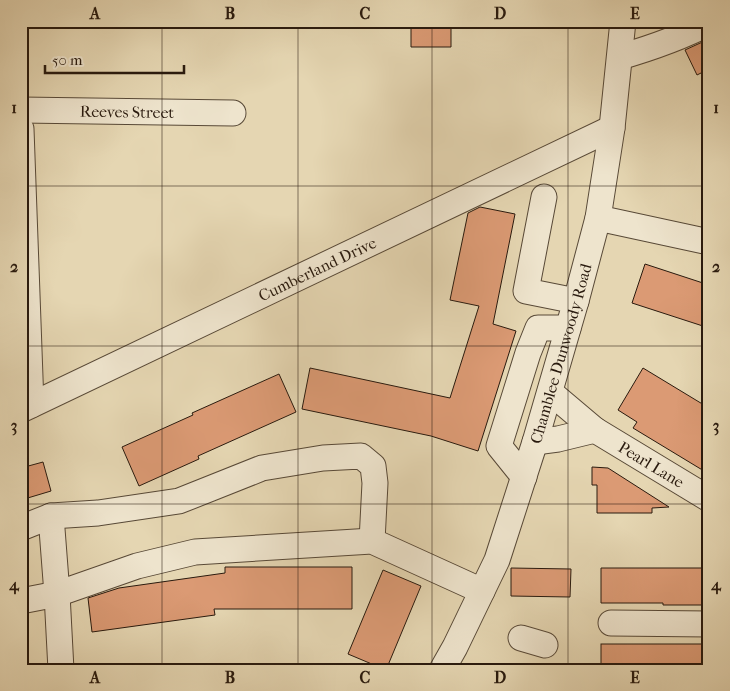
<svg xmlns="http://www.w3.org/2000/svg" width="730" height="691" font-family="'IM FELL French Canon',serif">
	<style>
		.building { fill: #db9a74; stroke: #291a0e }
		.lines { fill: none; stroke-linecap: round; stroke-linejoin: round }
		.minor-casing { stroke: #584937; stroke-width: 27 }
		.minor { stroke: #eee4cd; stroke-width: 25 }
		.grid { fill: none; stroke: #291a0e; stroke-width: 1; stroke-opacity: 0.55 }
		.labels { text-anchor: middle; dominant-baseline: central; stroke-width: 4; stroke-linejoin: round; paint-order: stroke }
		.street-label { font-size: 16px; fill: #291a0e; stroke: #eee4cd }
		.neatline { fill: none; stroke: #291a0e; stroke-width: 2 }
		.grid-label { font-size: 16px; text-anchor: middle; font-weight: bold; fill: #291a0e }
	</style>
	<rect width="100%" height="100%" fill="#e5d6b2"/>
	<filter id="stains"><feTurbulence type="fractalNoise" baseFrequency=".004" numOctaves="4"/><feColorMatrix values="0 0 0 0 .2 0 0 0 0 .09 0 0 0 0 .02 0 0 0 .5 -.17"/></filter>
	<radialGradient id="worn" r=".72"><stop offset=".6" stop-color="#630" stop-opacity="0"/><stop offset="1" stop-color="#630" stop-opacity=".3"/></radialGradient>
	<g class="building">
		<path d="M417,21h34v26h-40v-21l6,-1z"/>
		<path d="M709,39v30l-12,6 -12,-25z"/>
		<path d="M480,207l35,7 -22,110 23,7 -38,120 -47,-15 -129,-27 8,-41 140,30 29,-92 -29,-6 18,-87z"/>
		<path d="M645,264l64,21v43l-77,-25z"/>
		<path d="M643,368l66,40v66l-76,-46 4,-6 -19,-12z"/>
		<path d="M279,374l17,38 -98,44 1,3 -60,27 -17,-39 71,-32 -1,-2z"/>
		<path d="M43,462l8,29 -30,9v-32z"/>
		<path d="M592,467l16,1 61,39 -17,1v5h-55v-28h-5z"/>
		<path d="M225,567h127v42h-138l1,6 -123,17 -4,-34 31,-10 106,-15z"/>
		<path d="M511,568l60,1 -1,28 -59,-1z"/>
		<path d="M601,568h108l-1,37h-45v-2h-62z"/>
		<path d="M383,570l38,16 -35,84 -38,-16z"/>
		<rect x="601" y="644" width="108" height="26"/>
	</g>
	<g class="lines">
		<defs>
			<g id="minor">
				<path d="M620,57c31,-9 60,-19 89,-34"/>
				<path id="s1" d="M21,110l212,3"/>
				<path d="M21,129l10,276"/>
				<path d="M544,197l-18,94 50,10"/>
				<path d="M598,218l111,24"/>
				<path id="s2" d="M550,392l45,38 114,69"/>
				<path id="s3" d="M21,410l591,-282"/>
				<path d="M535,442l23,-3 37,-9"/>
				<path d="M524,477l-25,-31 29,-93 10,-25h30"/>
				<path d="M51,516l6,78 80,-28 58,-14 177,-11 110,50"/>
				<path d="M21,528l30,-12 47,-3 81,-12 83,-33 61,-10 38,-2 12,10 2,17 -3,58"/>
				<path d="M21,601l36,-7 4,76"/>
				<path d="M611,623l98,1"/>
				<path d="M521,638l24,7"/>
				<path id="s4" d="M442,670l13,-23 42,-87 38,-118 41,-141 22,-83 14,-90 11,-107"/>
			</g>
		</defs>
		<use href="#minor" class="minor-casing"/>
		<use href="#minor" class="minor"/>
	</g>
	<path class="grid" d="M162,21v649M298,21v649M432,21v649M568,21v649M21,186h688M21,346h688M21,504h688"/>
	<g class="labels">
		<g class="street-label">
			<text stroke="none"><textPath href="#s1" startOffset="106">Reeves Street</textPath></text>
			<text stroke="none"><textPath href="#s3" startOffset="328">Cumberland Drive</textPath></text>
			<text stroke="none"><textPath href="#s4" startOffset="339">Chamblee Dunwoody Road</textPath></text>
			<text stroke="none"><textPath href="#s2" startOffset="125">Pearl Lane</textPath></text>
		</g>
	</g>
	<rect width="730" height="691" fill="none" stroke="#e5d6b2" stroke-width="55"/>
	<path d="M45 65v8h139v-8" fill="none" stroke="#291a0e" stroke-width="2.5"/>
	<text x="52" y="65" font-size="15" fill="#291a0e" stroke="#eee4cd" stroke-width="4" paint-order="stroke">50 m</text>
	<rect x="28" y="28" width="674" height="636" class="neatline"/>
	<g class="grid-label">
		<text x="95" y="19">A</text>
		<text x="230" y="19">B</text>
		<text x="365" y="19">C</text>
		<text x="500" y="19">D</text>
		<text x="635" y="19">E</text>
		<text x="14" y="113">1</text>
		<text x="716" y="113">1</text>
		<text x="14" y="272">2</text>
		<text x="716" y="272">2</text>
		<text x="14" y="431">3</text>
		<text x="716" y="431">3</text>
		<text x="14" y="590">4</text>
		<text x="716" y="590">4</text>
		<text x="95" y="683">A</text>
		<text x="230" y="683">B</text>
		<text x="365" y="683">C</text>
		<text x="500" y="683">D</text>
		<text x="635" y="683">E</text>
	</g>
	<rect width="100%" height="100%" filter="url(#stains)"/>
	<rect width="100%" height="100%" fill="url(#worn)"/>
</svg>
